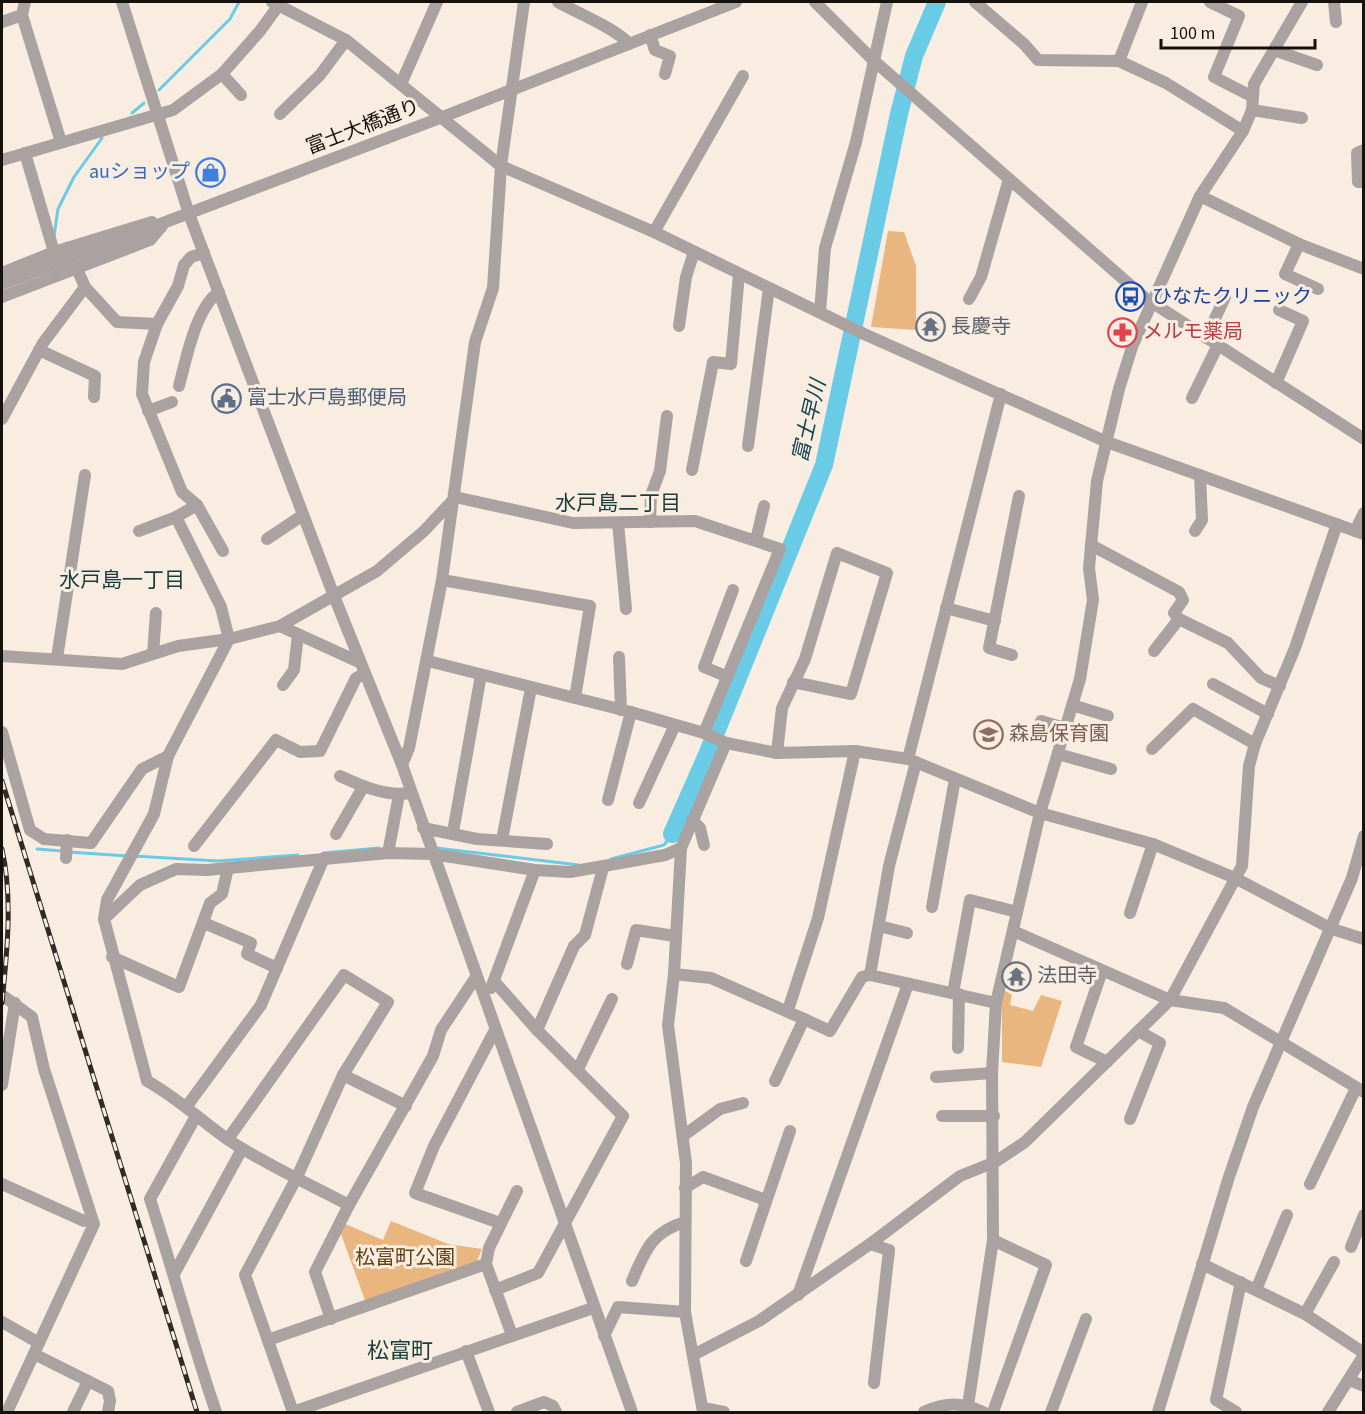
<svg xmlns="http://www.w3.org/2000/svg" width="1365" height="1414" font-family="'Source Sans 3','Noto Sans JP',sans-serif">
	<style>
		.green { fill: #eab67f }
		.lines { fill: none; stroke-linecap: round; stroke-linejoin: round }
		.stream { stroke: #69cbe6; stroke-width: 3 }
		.river { stroke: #69cbe6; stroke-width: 18 }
		.minor { stroke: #a9a2a0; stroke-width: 12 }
		.rail-casing { stroke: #302b26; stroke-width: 5 }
		.rail { stroke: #f9ede1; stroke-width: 3; stroke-dasharray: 9; stroke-linecap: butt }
		.labels { text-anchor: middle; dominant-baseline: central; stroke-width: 6; stroke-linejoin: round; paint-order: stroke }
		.street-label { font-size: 20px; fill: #15110d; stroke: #f9ede1 }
		.shop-label { font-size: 20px; fill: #366cbe; stroke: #f9ede1; text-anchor: end }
		.transit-label { font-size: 20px; fill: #164399; stroke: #f9ede1; text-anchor: start }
		.worship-label { font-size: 20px; fill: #5b616d; stroke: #f9ede1; text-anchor: start }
		.health-label { font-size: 20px; fill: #be3a42; stroke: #f9ede1; text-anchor: start }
		.service-label { font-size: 20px; fill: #4e5e75; stroke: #f9ede1; text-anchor: start }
		.education-label { font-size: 20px; fill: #785e54; stroke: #f9ede1; text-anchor: start }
		.park-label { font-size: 20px; fill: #633e11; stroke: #f9ede1 }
		.water-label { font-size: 21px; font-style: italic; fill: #16424e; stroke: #f9ede1 }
		.neighbourhood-label { font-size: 21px; fill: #1a3c3a; stroke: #f9ede1 }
		.quarter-label { font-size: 22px; fill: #1a3c3a; stroke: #f9ede1 }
	</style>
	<rect width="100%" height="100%" fill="#f9ede1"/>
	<g class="green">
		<path d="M888,231l16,1 12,34v64l-45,-3z"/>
		<path d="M1002,989l10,6 -2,10 23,6 8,-16 21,6 -21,66 -39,-5z"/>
		<path d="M391,1221l57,23 34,5 -6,14 -110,40 -25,-69 4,-10 38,16z"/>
	</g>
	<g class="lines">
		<g class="stream">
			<path d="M159,90l71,-71 9,-17"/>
			<path d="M132,113l12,-10"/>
			<path d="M54,236l4,-27 16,-32 28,-39"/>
			<path d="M436,848l143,17"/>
			<path d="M37,849l25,2"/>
			<path d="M68,852l60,4"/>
			<path d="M323,853l56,-5"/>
			<path d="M134,856l84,5 80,-6"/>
			<path d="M611,859l53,-14 8,-11"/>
		</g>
		<path class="river" d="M672,834l34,-77 118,-292 75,-351 15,-58 23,-54"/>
		<g class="minor">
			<path d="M25,2l-3,13 39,127"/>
			<path d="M122,2l67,212 145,382 68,169 230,647"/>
			<path d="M272,2l74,38 155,126 153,66 210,102 243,108 257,92"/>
			<path d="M558,2c19,11 59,27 71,42"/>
			<path d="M815,2l57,57 273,239 219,141"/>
			<path d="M975,2l49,42 14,16 81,1 47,22 77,48"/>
			<path d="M1210,2l29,14 -25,61 39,20"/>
			<path d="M1334,2l2,20"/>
			<path d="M2,22l20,-7"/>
			<path d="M650,35l5,15 15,6 -5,18"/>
			<path d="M1274,50l43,15"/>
			<path d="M1119,61l23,-59"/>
			<path d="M222,74l19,21"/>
			<path d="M401,84l36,-82"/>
			<path d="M1252,110l50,8"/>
			<path d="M280,114l40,-39 26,-35"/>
			<path d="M1364,150l-7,3 1,29h6"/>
			<path d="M25,153l29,99"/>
			<path d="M2,160l171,-50 49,-36 38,-43 21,-29"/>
			<path d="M1200,196l99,48 65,25"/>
			<path d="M654,232l89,-156"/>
			<path d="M1299,244l-14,30 33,15"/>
			<path d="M204,253l-13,4 -7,8 -6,21 -21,38 -13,38 -2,32 40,98 15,13 26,46"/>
			<path d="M77,269l8,18 32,35 40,2"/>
			<path d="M2,273l52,-21 98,-30"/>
			<path d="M2,284l438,-166 296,-116"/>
			<path d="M2,297l148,-57 12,-14"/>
			<path d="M969,299l12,-22 28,-98"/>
			<path d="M820,312l5,-64 31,-106 31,-140"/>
			<path d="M679,326l7,-49 8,-25"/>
			<path d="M1206,338l19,-41"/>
			<path d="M39,350l56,26 -1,21"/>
			<path d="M1276,383l27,-62 -24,-11"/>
			<path d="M179,386c7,-26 17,-79 40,-94"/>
			<path d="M1192,398l26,-53"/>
			<path d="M148,411l24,-9"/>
			<path d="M2,419l41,-76 42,-56"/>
			<path d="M748,446l21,-158"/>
			<path d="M692,470l21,-108 18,2 8,-90"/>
			<path d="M455,497l118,26 122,-2 85,28 -76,184"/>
			<path d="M650,522l1,-27 9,-24 7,-55"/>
			<path d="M618,523l8,86"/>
			<path d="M139,531l37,-14"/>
			<path d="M1195,531l7,-11 -2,-45"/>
			<path d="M1355,531l9,-18"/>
			<path d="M267,539l36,-24"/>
			<path d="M756,540l8,-34"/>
			<path d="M1091,545l88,47 4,8 -9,13 5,6 49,24 33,35 19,8"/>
			<path d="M442,580l148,26 -15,92"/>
			<path d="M946,608l49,13"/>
			<path d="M280,626l79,36"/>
			<path d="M1154,651l25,-32"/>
			<path d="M153,654l3,-41"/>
			<path d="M1012,655l-23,-7 30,-152"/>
			<path d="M2,656l120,8 56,-18 51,-7 51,-13 97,-55 47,-40 31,-33"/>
			<path d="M619,657l2,53"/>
			<path d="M57,658l28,-183"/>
			<path d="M428,661l203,51 73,21 22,10 51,10 78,-2 53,8 132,54 113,31 82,34 97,51 32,10"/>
			<path d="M728,677l-24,-10 29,-77"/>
			<path d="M1213,684l55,30"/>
			<path d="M283,685l11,-15 4,-36"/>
			<path d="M1072,705l36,11"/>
			<path d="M1041,721l24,7"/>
			<path d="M2,732l28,98 14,9 47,4 51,-74 26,-13"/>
			<path d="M1152,749l41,-40 62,35"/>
			<path d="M777,753l5,-45 23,-49 32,-106 50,20 -36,121 -58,-12"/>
			<path d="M1058,754l53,15"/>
			<path d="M908,759l93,-365"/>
			<path d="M916,762l-27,104 -19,109 126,28"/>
			<path d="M402,765l7,-17 33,-168 33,-238 18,-54 8,-122 23,-164"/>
			<path d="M340,776c22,10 46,21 70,17"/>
			<path d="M608,800l23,-88"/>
			<path d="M639,803l36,-78"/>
			<path d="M692,820l8,8 4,17"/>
			<path d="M423,828l54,11 70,5"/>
			<path d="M453,832l28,-157"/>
			<path d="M336,834l27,-47"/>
			<path d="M502,840l29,-152"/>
			<path d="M194,846l82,-106 24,12 20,-1 36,-73 8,-4"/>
			<path d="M388,853l11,-58"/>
			<path d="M66,858l1,-18"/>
			<path d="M932,907l23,-128"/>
			<path d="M1130,913l23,-69"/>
			<path d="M104,919l3,-19 47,-86 14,-58 61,-117 -8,-32 -45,-90 21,-12"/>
			<path d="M204,923l47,20 -4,11 30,14"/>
			<path d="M879,926l28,7"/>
			<path d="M1013,931l157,69 54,8 140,84"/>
			<path d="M112,957l67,30 31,-84 12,-9 6,-26"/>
			<path d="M627,964l9,-34 39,6"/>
			<path d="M1102,971l-26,76 31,15"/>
			<path d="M674,974l37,4 93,41 -29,62"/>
			<path d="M494,981l43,49 86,86 -85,157 -43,17"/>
			<path d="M491,988l44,-118"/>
			<path d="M953,993l17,-93 47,12"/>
			<path d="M2,995l30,22 12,52 50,155 -87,188"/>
			<path d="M788,1010l30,-92 37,-167"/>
			<path d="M804,1019l26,12 32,-54 8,-2"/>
			<path d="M495,1030l-61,116 -19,47 85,30"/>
			<path d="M537,1030l37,-84 11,-11 18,-67"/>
			<path d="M958,1048l1,-54"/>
			<path d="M578,1069l34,-70"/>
			<path d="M343,1075l63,31"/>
			<path d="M936,1077l56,-4"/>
			<path d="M2,1085l13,-82"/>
			<path d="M187,1106l74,-101 63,-147"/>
			<path d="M196,1116l-46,83c23,71 42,143 66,213"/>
			<path d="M942,1116h52"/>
			<path d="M1130,1119l30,-76 -22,-12"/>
			<path d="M683,1136l37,-27 23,-6"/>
			<path d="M228,1139l116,-164 44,27 -45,73 -46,102 -52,98 48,137"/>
			<path d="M2,1184l82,37"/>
			<path d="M1310,1184l46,-96"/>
			<path d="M685,1188l18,-11 63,23"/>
			<path d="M349,1205l84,-149 8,-26 35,-53"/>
			<path d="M870,1244l19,6 -15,133"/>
			<path d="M1351,1247l13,-32"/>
			<path d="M746,1261l44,-130"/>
			<path d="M486,1264l3,-16 28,-57"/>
			<path d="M1202,1264l103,50 59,39"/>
			<path d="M174,1274l68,-125"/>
			<path d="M632,1281c13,-30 19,-49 53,-59"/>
			<path d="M1256,1290l31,-75"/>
			<path d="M798,1295l110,-311"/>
			<path d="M1305,1314l29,-52"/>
			<path d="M331,1319l-16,-47 34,-67c-40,-21 -82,-40 -119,-64 -29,-20 -52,-43 -83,-60l-43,-162 36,-34 36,-16 31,1 181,-17 44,1 103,16 35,2 95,-17 16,-7"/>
			<path d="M2,1322l37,21"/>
			<path d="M604,1336l14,-29 67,5"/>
			<path d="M268,1340l218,-76 26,71"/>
			<path d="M466,1351l23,61"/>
			<path d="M34,1354l74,37 2,10 -2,11"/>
			<path d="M693,1355l66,-34 111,-77 90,-68 35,-14 30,-20 145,-142 72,-134 7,-100 6,-22 40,-96 42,-124"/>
			<path d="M1349,1380l15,6"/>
			<path d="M703,1408l21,4"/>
			<path d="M73,1412l15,-31"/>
			<path d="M293,1412l300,-104"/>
			<path d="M517,1412l27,-10 9,4 3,6"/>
			<path d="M703,1412l-18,-100 1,-149 -18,-138 6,-51 7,-126 45,-105"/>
			<path d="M924,1412c22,-10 37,-10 59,0"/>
			<path d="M967,1412l26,-172 -1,-167 4,-70 44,-190 40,-134 13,-79 -4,-32 8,-87 22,-92 13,-42 68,-151 43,-65 9,-21 2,-26 48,-82"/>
			<path d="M993,1412l53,-147 -53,-25"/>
			<path d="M1051,1412l35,-93"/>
			<path d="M1158,1412l70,-232 25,-73 99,-229 12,-42"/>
			<path d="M1236,1412l-20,-12 25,-118"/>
			<path d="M1328,1412l36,-57"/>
		</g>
		<defs>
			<g id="rail">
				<path d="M2,781l195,631"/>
				<path d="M2,849c11,49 5,104 0,154"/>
			</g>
		</defs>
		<use href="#rail" class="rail-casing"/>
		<use href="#rail" class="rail"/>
	</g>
	<defs>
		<symbol id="shop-ring" viewBox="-11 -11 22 22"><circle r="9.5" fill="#f9ede1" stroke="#3f7fe0" stroke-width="1.5"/><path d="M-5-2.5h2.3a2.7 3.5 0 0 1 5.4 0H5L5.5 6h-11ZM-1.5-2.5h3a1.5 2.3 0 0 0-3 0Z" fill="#3f7fe0"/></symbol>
		<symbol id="bus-ring" viewBox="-11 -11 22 22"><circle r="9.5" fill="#f9ede1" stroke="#1a4fb4" stroke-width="1.5"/><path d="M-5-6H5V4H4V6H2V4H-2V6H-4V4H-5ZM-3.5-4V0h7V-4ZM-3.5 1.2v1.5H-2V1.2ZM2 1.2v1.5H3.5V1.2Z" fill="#1a4fb4"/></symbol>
		<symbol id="temple-ring" viewBox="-11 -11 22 22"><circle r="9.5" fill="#f9ede1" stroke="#6b7280" stroke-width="1.5"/><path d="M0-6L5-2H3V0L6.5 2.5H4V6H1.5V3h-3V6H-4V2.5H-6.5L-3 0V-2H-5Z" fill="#6b7280"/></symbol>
		<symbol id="pharmacy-ring" viewBox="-11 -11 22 22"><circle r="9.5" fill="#f9ede1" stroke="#e0444e" stroke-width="1.5"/><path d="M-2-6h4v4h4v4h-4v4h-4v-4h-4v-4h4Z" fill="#e0444e"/></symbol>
		<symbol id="civic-ring" viewBox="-11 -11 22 22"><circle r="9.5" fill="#f9ede1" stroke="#5c6f8a" stroke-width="1.5"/><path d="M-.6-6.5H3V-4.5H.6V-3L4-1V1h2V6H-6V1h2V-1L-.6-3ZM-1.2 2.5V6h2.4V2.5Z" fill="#5c6f8a"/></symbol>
		<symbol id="school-ring" viewBox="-11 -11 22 22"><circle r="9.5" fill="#f9ede1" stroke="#8d6e63" stroke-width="1.5"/><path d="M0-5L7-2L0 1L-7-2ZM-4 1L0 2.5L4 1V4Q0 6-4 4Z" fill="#8d6e63"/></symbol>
	</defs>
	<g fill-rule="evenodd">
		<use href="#shop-ring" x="194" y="156" width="33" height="33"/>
		<use href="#bus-ring" x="1114" y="280" width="33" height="33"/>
		<use href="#temple-ring" x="914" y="310" width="33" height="33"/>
		<use href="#pharmacy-ring" x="1106" y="316" width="33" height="33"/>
		<use href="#civic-ring" x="210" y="382" width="33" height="33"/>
		<use href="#school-ring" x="972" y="718" width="33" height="33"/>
		<use href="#temple-ring" x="1000" y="960" width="33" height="33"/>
	</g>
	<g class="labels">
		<g class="street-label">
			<text transform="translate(363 127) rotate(-21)">富士大橋通り</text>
		</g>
		<g class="shop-label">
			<text x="190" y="172">auショップ</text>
		</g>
		<g class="transit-label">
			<text x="1152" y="297">ひなたクリニック</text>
		</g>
		<g class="worship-label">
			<text x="951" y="327">長慶寺</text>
			<text x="1037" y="976">法田寺</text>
		</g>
		<g class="health-label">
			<text x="1143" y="332">メルモ薬局</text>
		</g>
		<g class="service-label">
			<text x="247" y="398">富士水戸島郵便局</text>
		</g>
		<g class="education-label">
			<text x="1009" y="734">森島保育園</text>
		</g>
		<g class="park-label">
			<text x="405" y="1258">松富町公園</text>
		</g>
		<g class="water-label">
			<text transform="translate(809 421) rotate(-77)">富士早川</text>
		</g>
		<g class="neighbourhood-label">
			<text x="618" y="503">水戸島二丁目</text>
			<text x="122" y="580">水戸島一丁目</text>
		</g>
		<g class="quarter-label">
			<text x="400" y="1351">松富町</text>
		</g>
	</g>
	<rect width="1365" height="1414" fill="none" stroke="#15110d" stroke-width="6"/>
	<path d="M1161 39v9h154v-9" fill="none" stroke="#15110d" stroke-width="3"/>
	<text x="1170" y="39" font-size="18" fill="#15110d" stroke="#f9ede1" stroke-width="4.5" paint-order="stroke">100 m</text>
</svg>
